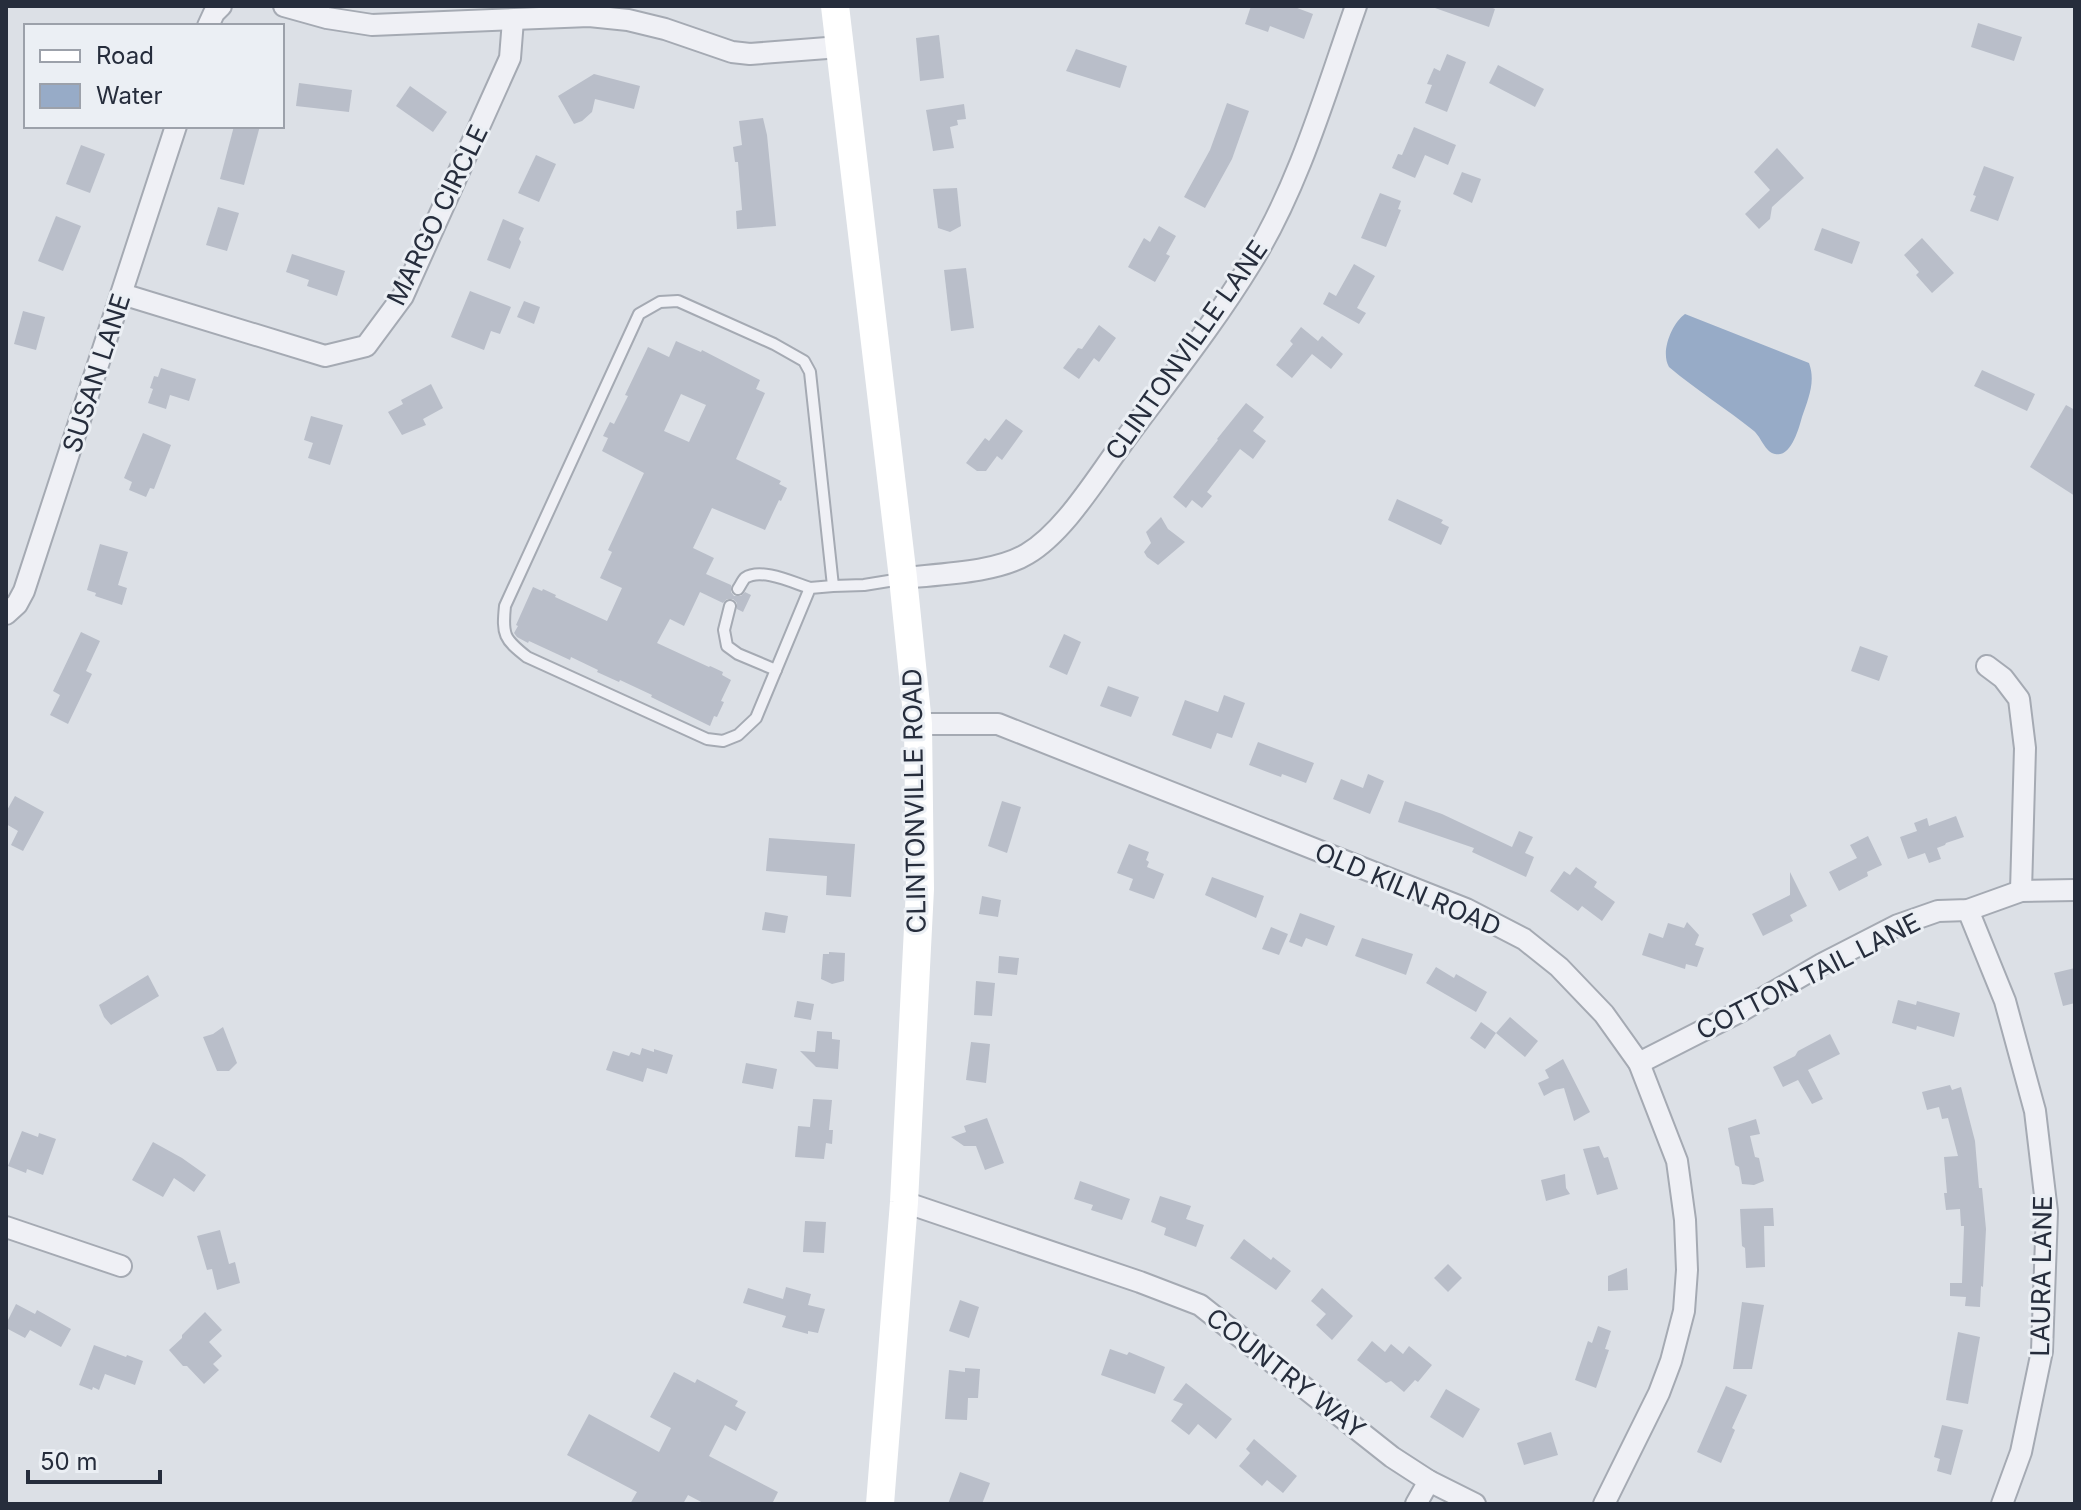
<svg xmlns="http://www.w3.org/2000/svg" width="2081" height="1510" font-family="Inter,sans-serif">
	<style>
		.water { fill: #97abc7 }
		.building { fill: #b9bec9; fill-rule: evenodd }
		.lines { fill: none; stroke-linecap: round; stroke-linejoin: round }
		.service-casing { stroke: #a5aab3; stroke-width: 14 }
		.minor-casing { stroke: #a5aab3; stroke-width: 24 }
		.service { stroke: #eff0f5; stroke-width: 10 }
		.minor { stroke: #eff0f5; stroke-width: 20 }
		.secondary { stroke: #fff; stroke-width: 28 }
		.labels { text-anchor: middle; dominant-baseline: central; stroke-width: 6; stroke-linejoin: round; paint-order: stroke }
		.street-label { font-size: 26px; fill: #262d3c; stroke: #ebeff4 }
	</style>
	<rect width="100%" height="100%" fill="#dce0e6"/>
	<path class="water" d="M1685,314l124,49c7,19 -1,36 -7,54 -3,11 -11,41 -27,37 -10,-2 -14,-17 -21,-23 -27,-22 -58,-41 -85,-64 -9,-15 3,-44 16,-53z"/>
	<g class="building">
		<path d="M1251,6h41l21,8 -9,25 -34,-13 -2,6 -23,-8z"/>
		<path d="M1435,6h53l7,3 -6,18 -54,-19z"/>
		<path d="M1978,23l44,14 -8,24 -43,-14z"/>
		<path d="M939,35l5,43 -24,3 -4,-43z"/>
		<path d="M1076,49l51,17 -7,22 -54,-17z"/>
		<path d="M1447,54l19,8 -19,50 -22,-9 7,-18 -5,-1 7,-16 6,3z"/>
		<path d="M1498,65l46,24 -9,18 -46,-24z"/>
		<path d="M594,74l46,12 -6,23 -39,-10 -3,13 -10,9 -8,3 -16,-28z"/>
		<path d="M299,83l53,7 -3,22 -53,-6z"/>
		<path d="M410,86l37,26 -14,20 -37,-26z"/>
		<path d="M1227,103l22,8 -17,48 -27,49 -21,-11 26,-47z"/>
		<path d="M964,104l2,15 -9,1 1,5 -8,2 4,21 -21,3 -7,-41z"/>
		<path d="M763,118l4,17 9,91 -39,3 -1,-18 6,-1 -4,-48h-3l-2,-15 9,-2 -3,-24z"/>
		<path d="M234,126h26l-16,59 -24,-6z"/>
		<path d="M1414,127l42,18 -8,20 -23,-10 -10,23 -23,-10 6,-14 4,1z"/>
		<path d="M81,145l24,9 -15,39 -24,-9z"/>
		<path d="M1777,148l27,30 -32,29 -2,12 -11,10 -14,-15 25,-24 -16,-18z"/>
		<path d="M536,155l20,9 -17,38 -21,-9z"/>
		<path d="M1984,166l30,11 -16,44 -28,-10 6,-15 -3,-1z"/>
		<path d="M1462,172l19,7 -9,24 -19,-9z"/>
		<path d="M957,188l4,38 -11,6 -12,-4 -5,-39z"/>
		<path d="M1380,193l21,8 -3,8 3,1 -15,37 -25,-9z"/>
		<path d="M218,207l21,6 -12,38 -21,-6z"/>
		<path d="M56,216l25,10 -18,45 -25,-10z"/>
		<path d="M503,219l21,9 -5,11 2,3 -11,27 -23,-9z"/>
		<path d="M1159,226l17,10 -10,18 4,2 -15,26 -27,-15 16,-29 6,4z"/>
		<path d="M1822,228l38,14 -8,22 -38,-14z"/>
		<path d="M1922,238l32,35 -22,20 -16,-18 3,-3 -15,-17z"/>
		<path d="M292,254l53,17 -8,25 -30,-10 2,-6 -23,-8z"/>
		<path d="M1354,264l21,12 -18,32 9,5 -7,11 -36,-20 6,-12 7,4z"/>
		<path d="M966,268l8,60 -23,3 -7,-61z"/>
		<path d="M470,291l41,16 -11,27 -9,-3 -7,19 -33,-13z"/>
		<path d="M524,301l16,6 -6,17 -17,-7z"/>
		<path d="M23,311l22,6 -9,33 -22,-6z"/>
		<path d="M1099,325l17,13 -17,24 -5,-4 -15,21 -16,-11 15,-20 4,1z"/>
		<path d="M1301,327l17,14 4,-5 21,18 -12,15 -19,-15 -20,24 -16,-13 17,-21 -3,-3z"/>
		<path d="M676,341l25,11 1,-2 58,30 -4,9 9,4 -29,66 45,22 -2,3 8,4 -6,13 -2,-1 -14,30 -53,-22 -19,40 21,10 -8,16 25,11v7l3,4h7l4,-4 6,3 -8,17 -6,-3v-6l-4,-4h-6l-4,4 -23,-11 -16,34 -14,-7 -13,24 52,24 1,-1 13,6 -1,3 9,5 -10,21 3,1 -7,15 -3,-1 -4,10 -59,-29 1,-2 -32,-15 -1,2 -22,-10 1,-2 -27,-13 -1,3 -41,-19 -1,2 -11,-6 -3,-4 4,-7 -2,-1 17,-38 9,4 1,-2 13,6 -1,2 52,24 15,-33 -22,-10 12,-26 -4,-2 36,-77 -42,-22 6,-13 -5,-2 7,-14 4,2 14,-28 -3,-1 23,-48 21,10zM681,394l25,11 -17,37 -25,-11z"/>
		<path d="M161,368l35,11 -7,22 -19,-6 -4,14 -18,-6 5,-14 -3,-1 4,-12 4,1z"/>
		<path d="M1982,370l53,24 -8,17 -53,-25z"/>
		<path d="M431,384l12,24 -20,11 3,6 -24,10 -14,-23 15,-8 -2,-4z"/>
		<path d="M1246,403l18,14 -11,14 13,10 -13,18 -13,-10 -33,43 5,4 -10,12 -10,-8 -6,8 -13,-11 45,-57 -1,-1z"/>
		<path d="M2066,405l9,5v86l-45,-29z"/>
		<path d="M311,416l32,9 -13,40 -22,-7 5,-15 -9,-3z"/>
		<path d="M1006,419l17,12 -21,29 -5,-4 -11,15h-9l-11,-8 19,-25 4,3z"/>
		<path d="M143,433l28,12 -17,44 -4,-1 -4,9 -17,-7 3,-8 -8,-4z"/>
		<path d="M1397,499l46,21 -2,3 8,4 -8,18 -53,-25z"/>
		<path d="M1161,517l7,12 17,13 -27,23 -11,-8 -3,-5 7,-9 -5,-11z"/>
		<path d="M100,544l28,8 -10,33 9,3 -5,17 -27,-9 1,-3 -9,-3z"/>
		<path d="M81,632l19,9 -14,30 6,3 -24,50 -18,-9 10,-20 -7,-4z"/>
		<path d="M1064,634l17,8 -14,33 -18,-8z"/>
		<path d="M1860,646l28,10 -9,25 -28,-10z"/>
		<path d="M1108,686l31,11 -8,20 -31,-11z"/>
		<path d="M1224,695l21,8 -13,35 -15,-5 -6,16 -39,-14 13,-35 33,12z"/>
		<path d="M1258,742l56,21 -8,20 -24,-9 -1,3 -32,-12z"/>
		<path d="M1368,774l16,7 -14,33 -37,-15 8,-20 22,9z"/>
		<path d="M15,796l29,16 -21,39 -12,-6 7,-14 -12,-7v-12z"/>
		<path d="M1002,801l19,6 -14,46 -19,-7z"/>
		<path d="M1405,801l37,13 70,33 7,-16 14,6 -8,16 9,4 -8,20 -54,-25 2,-4 -76,-26z"/>
		<path d="M1956,816l8,21 -18,6 -1,2 -8,3 4,11 -12,4 -4,-10 -17,6 -8,-22 17,-6 -3,-8 13,-5 2,8z"/>
		<path d="M1868,836l14,29 -15,7 1,4 -29,15 -10,-19 28,-14 -7,-13z"/>
		<path d="M769,838l86,6 -4,53 -25,-2 1,-19 -61,-5z"/>
		<path d="M1129,844l20,8 -3,8 3,2 -2,5 17,7 -10,25 -25,-9 4,-11 -16,-6z"/>
		<path d="M1576,867l21,15 -3,5 21,15 -13,19 -20,-15 -4,5 -28,-20 14,-20 6,4z"/>
		<path d="M1790,872l17,34 -17,9 3,6 -30,15 -11,-22 38,-19z"/>
		<path d="M1212,877l52,19 -8,22 -51,-23z"/>
		<path d="M982,896l19,4 -3,17 -19,-3z"/>
		<path d="M765,912l23,4 -3,17 -23,-3z"/>
		<path d="M1300,913l35,13 -8,20 -21,-8 -4,9 -13,-5z"/>
		<path d="M1687,922l12,13 -4,10 9,3 -7,19 -11,-3 -1,5 -43,-14 7,-22 14,5 5,-15 16,5z"/>
		<path d="M1271,927l17,7 -9,21 -17,-6z"/>
		<path d="M1362,938l51,16 -7,21 -51,-19z"/>
		<path d="M829,952l16,1 -1,28 -12,3 -11,-5 2,-25h6z"/>
		<path d="M999,956l20,2 -2,17 -19,-2z"/>
		<path d="M1436,967l18,11 2,-4 31,18 -11,20 -50,-29z"/>
		<path d="M2075,968v35l-12,3 -9,-33z"/>
		<path d="M148,975l11,21 -48,29 -7,-8 -5,-12z"/>
		<path d="M976,981l19,2 -3,33 -18,-1z"/>
		<path d="M1898,1000l18,5 1,-4 43,12 -6,24 -37,-11 -1,4 -24,-7z"/>
		<path d="M797,1001l17,3 -3,16 -17,-3z"/>
		<path d="M1510,1017l28,24 -13,16 -29,-24 -11,16 -15,-11 11,-16 15,11z"/>
		<path d="M223,1027l14,36 -8,8h-12l-14,-34 10,-3z"/>
		<path d="M817,1031l15,1v7l8,1 -2,29 -22,-2 -16,-16 15,1z"/>
		<path d="M1830,1034l10,20 -32,16 15,29 -11,5 -14,-24 -15,7 -10,-20 22,-11 3,-5z"/>
		<path d="M971,1042l19,2 -4,39 -20,-3z"/>
		<path d="M642,1048l12,4v-3l19,6 -6,19 -20,-6 -4,14 -37,-12 7,-19 16,5 2,-4 9,3z"/>
		<path d="M1563,1059l27,53 -16,9 -10,-33 -9,2 -11,6 -6,-13 11,-5 -4,-8z"/>
		<path d="M746,1063l31,6 -4,20 -31,-6z"/>
		<path d="M1950,1085l2,5 9,-3 14,54 4,47h3l4,41 -3,58 -2,-1 -1,21 -15,-1 1,-9 -16,-1v-13h12l2,-57h-3l-1,-17 -14,1 -2,-17h3l-3,-36 14,-1 -10,-38 -6,1 -3,-12 -12,3 -5,-18z"/>
		<path d="M813,1099l19,1 -3,30h4l-1,14 -6,-1 -2,16 -29,-2 3,-31 12,1z"/>
		<path d="M987,1118l17,45 -19,7 -9,-24h-12l-13,-9 15,-5 -2,-6z"/>
		<path d="M1756,1119l4,15 -10,2 5,21 4,1 5,23 -10,4 -12,-1 -3,-17 -4,-2 -7,-37z"/>
		<path d="M22,1131l16,6 1,-4 17,6 -13,36 -16,-6 -1,4 -18,-7z"/>
		<path d="M153,1142l29,16 24,17 -12,17 -20,-14 -11,19 -31,-17z"/>
		<path d="M1599,1146l5,12 4,-1 10,32 -21,6 -14,-46z"/>
		<path d="M1565,1174l1,14 4,6 -24,7 -5,-21z"/>
		<path d="M1080,1181l50,18 -8,21 -31,-10 2,-5 -19,-6z"/>
		<path d="M1160,1196l31,10 -5,13 18,6 -8,22 -32,-12 2,-7 -15,-6z"/>
		<path d="M1773,1208l1,18h-10l1,41 -19,1 -1,-20 -3,-2 -2,-37z"/>
		<path d="M805,1221l21,1 -2,31 -21,-1z"/>
		<path d="M220,1230l9,34 6,-2 5,21 -23,7 -5,-21 -5,1 -10,-34z"/>
		<path d="M1244,1239l27,21 2,-3 18,14 -15,19 -46,-32z"/>
		<path d="M1448,1264l14,14 -14,14 -14,-14z"/>
		<path d="M1627,1268l1,22 -20,1v-15z"/>
		<path d="M786,1287l25,7 -3,11 17,4 -7,24 -10,-2v3l-26,-7 4,-11 -43,-13 5,-15 35,11z"/>
		<path d="M1322,1288l31,28 -21,24 -16,-15 10,-11 -15,-13z"/>
		<path d="M960,1300l19,7 -10,31 -20,-7z"/>
		<path d="M1742,1302l22,3 -12,64h-19z"/>
		<path d="M16,1304l19,10 2,-4 34,19 -10,18 -31,-17 -5,8 -19,-10v-4z"/>
		<path d="M205,1312l17,18 -13,12 13,14 -9,8 6,6 -15,14 -17,-18h-4l-14,-16 13,-12v-3z"/>
		<path d="M1598,1326l13,5 -6,18 4,1 -13,38 -21,-8 13,-39 4,2z"/>
		<path d="M1958,1332l22,5 -12,67 -22,-4z"/>
		<path d="M1372,1341l13,11 6,-8 12,10 6,-8 23,19 -14,17 -3,-2 -11,12 -13,-11 -5,2 -29,-23z"/>
		<path d="M94,1345l32,12 1,-2 16,6 -8,24 -30,-11 -6,16 -6,-3 -1,3 -13,-5z"/>
		<path d="M1110,1349l17,6 2,-3 36,15 -10,27 -54,-19z"/>
		<path d="M965,1368l15,1 -2,29h-10l-1,22 -22,-1 4,-49 16,2z"/>
		<path d="M674,1372l21,11 2,-4 41,22 -3,5 11,6 -10,19 -11,-6 -16,31 69,36 -6,12h-67l-17,-9 -5,9h-53l7,-12 -70,-37 22,-41 70,38 12,-24 -21,-11z"/>
		<path d="M1186,1383l46,36 -16,20 -18,-15 -9,11 -18,-14 12,-17 -10,-4z"/>
		<path d="M1726,1386l21,9 -15,33 3,2 -14,33 -24,-11z"/>
		<path d="M1446,1389l34,20 -17,29 -33,-21z"/>
		<path d="M1942,1425l21,5 -12,45 -14,-4 3,-12 -6,-2z"/>
		<path d="M1551,1432l7,23 -34,10 -7,-22z"/>
		<path d="M1254,1439l43,37 -14,17 -16,-13 -5,6 -23,-20 11,-13 -4,-4z"/>
		<path d="M960,1472l30,11 -8,21h-34z"/>
	</g>
	<g class="lines">
		<defs>
			<g id="service">
				<path d="M833,586l-23,2 -54,130 -18,17 -15,6 -16,-2 -180,-82c-23,-18 -25,-22 -22,-51l134,-292 21,-12 18,-1 96,43 30,17 6,11 23,214 31,-1 37,-6"/>
				<path d="M738,589c2,-3 5,-9 7,-11 16,-11 49,5 65,10"/>
				<path d="M730,606l-6,24 3,16 11,8 38,16"/>
			</g>
			<g id="minor">
				<path d="M284,6l43,12 45,7 217,-9 39,4 37,9 67,23 18,2 90,-7"/>
				<path d="M208,26l6,-13 7,-7"/>
				<path d="M122,294l203,62 41,-10 37,-50 107,-238 3,-38"/>
				<path d="M903,578c37,-4 93,-5 124,-24 37,-22 68,-74 94,-109 44,-60 91,-118 130,-182 48,-77 75,-172 105,-257"/>
				<path d="M6,614l11,-10 7,-13 152,-465"/>
				<path d="M1987,666l16,12 16,21 6,49 -4,143"/>
				<path d="M918,724h80l468,185 58,30 35,28 45,47 35,49 38,98 8,59 2,50 -3,41 -13,50 -12,32 -55,111"/>
				<path d="M1968,910l37,91 30,110 12,101 -5,139 -21,101 -19,52"/>
				<path d="M1639,1063l102,-52 81,-47 76,-39 40,-14 30,-1 53,-19 54,-1"/>
				<path d="M904,1202l236,80 60,23 192,152 37,24 46,23"/>
				<path d="M6,1227l115,39"/>
				<path d="M1416,1504l13,-23"/>
			</g>
		</defs>
		<use href="#service" class="service-casing"/>
		<use href="#minor" class="minor-casing"/>
		<use href="#service" class="service"/>
		<use href="#minor" class="minor"/>
		<path class="secondary" d="M835,6l68,572 15,146 2,165 -16,313 -24,302"/>
	</g>
	<g class="labels">
		<g class="street-label">
			<text transform="translate(437 215) rotate(-64)">MARGO CIRCLE</text>
			<text transform="translate(1186 350) rotate(-55)">CLINTONVILLE LANE</text>
			<text transform="translate(96 373) rotate(-72)">SUSAN LANE</text>
			<text transform="translate(914 801) rotate(-91)">CLINTONVILLE ROAD</text>
			<text transform="translate(1408 889) rotate(23)">OLD KILN ROAD</text>
			<text transform="translate(1808 976) rotate(-27)">COTTON TAIL LANE</text>
			<text transform="translate(2041 1276) rotate(-89)">LAURA LANE</text>
			<text transform="translate(1286 1373) rotate(38)">COUNTRY WAY</text>
		</g>
	</g>
	<rect width="2081" height="1510" fill="none" stroke="#262d3c" stroke-width="16"/>
	<rect x="24" y="24" width="260" height="104" fill="#ebeff4" stroke="#9ca1aa" stroke-width="2"/>
	<rect x="40" y="50" width="40" height="12" fill="#ffffff" stroke="#9ca1aa" stroke-width="2"/>
	<text x="96" y="64" font-size="24" fill="#262d3c">Road</text>
	<rect x="40" y="84" width="40" height="24" fill="#97abc7" stroke="#9ca1aa" stroke-width="2"/>
	<text x="96" y="104" font-size="24" fill="#262d3c">Water</text>
	<path d="M28 1470v12h132v-12" fill="none" stroke="#262d3c" stroke-width="4"/>
	<text x="40" y="1470" font-size="24" fill="#262d3c" stroke="#ebeff4" stroke-width="6" paint-order="stroke">50 m</text>
</svg>
